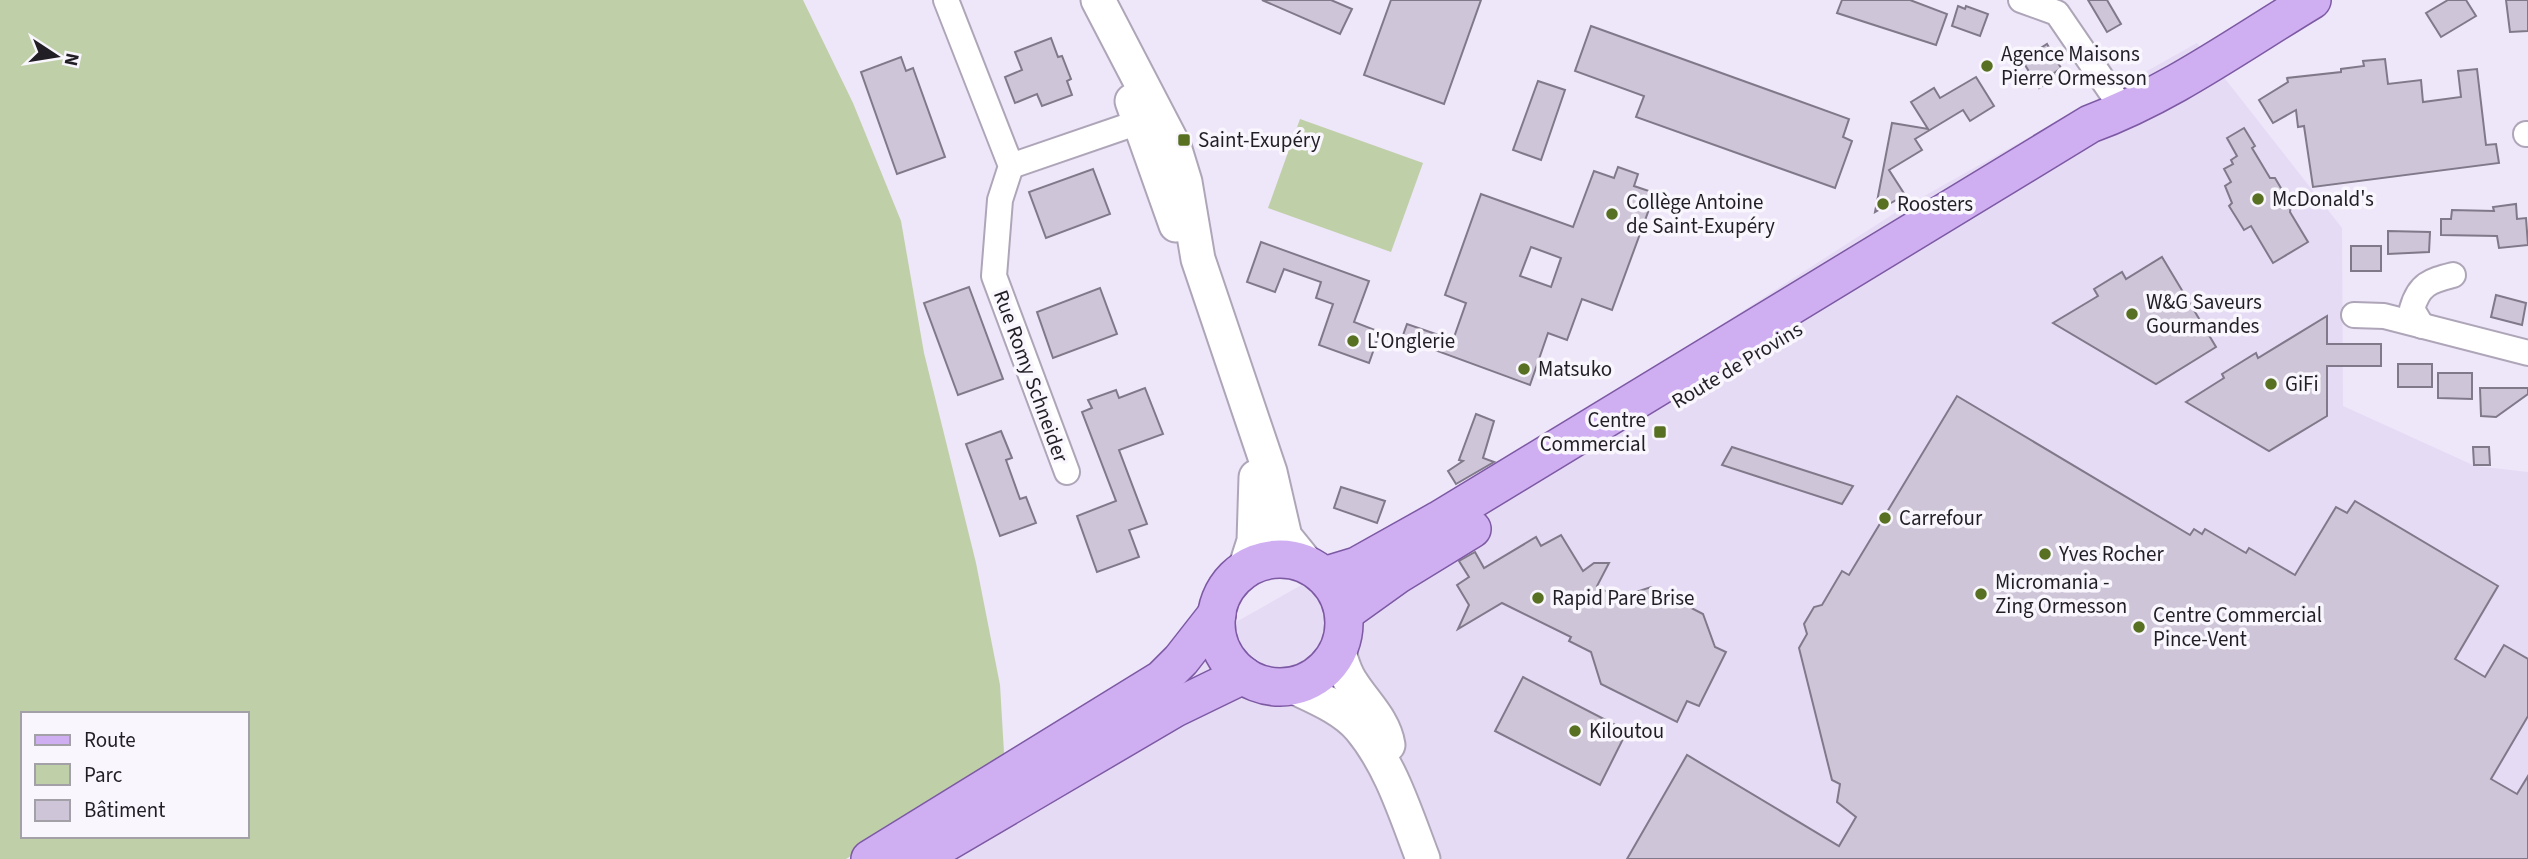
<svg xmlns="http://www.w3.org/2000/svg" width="2528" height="859" font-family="'Source Sans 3',sans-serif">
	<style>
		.built { fill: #e6dbf5 }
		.green { fill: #bfcfa8; fill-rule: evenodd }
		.building { fill: #cec6d8; stroke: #80798a; stroke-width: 2; fill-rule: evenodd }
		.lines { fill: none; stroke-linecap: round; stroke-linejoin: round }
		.street-casing { stroke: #aea6b8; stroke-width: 28 }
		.secondary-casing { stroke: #aea6b8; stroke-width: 37 }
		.primary-casing { stroke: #7d59a4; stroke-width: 40 }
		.street { stroke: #fff; stroke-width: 24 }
		.secondary { stroke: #fff; stroke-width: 33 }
		.primary { stroke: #cfaff2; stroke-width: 37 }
		.poi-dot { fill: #577022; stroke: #f9f6fd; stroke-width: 2.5 }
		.labels { text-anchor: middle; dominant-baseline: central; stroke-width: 7; stroke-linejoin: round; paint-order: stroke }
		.poi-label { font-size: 21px; fill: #211e25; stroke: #f9f6fd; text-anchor: start }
		.street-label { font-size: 21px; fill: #211e25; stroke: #f9f6fd }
	</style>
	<rect width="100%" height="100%" fill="#eee6f9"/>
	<path class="built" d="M2197,43l145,185 1,178 132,60 53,6v387h-1604l-13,-40 93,-66 356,-201 201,-124 340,-219z"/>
	<g class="green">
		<path d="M0,0h803l50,103 48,118 23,132 52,210 24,122 4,68 -93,66 -65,40h-846zM23,714h224v122h-224z"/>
		<path d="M1300,119l123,44 -32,89 -123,-44z"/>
	</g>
	<g class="building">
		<path d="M1262,0h69l21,9 -12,25z"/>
		<path d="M1391,0h90l-37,104 -80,-29z"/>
		<path d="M1842,0h68l37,14 -11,31 -99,-32z"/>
		<path d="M2088,0h19l14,24 -14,8z"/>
		<path d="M2448,0h18l10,16 -35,21 -15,-24z"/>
		<path d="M2506,0h22v31l-18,1z"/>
		<path d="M1958,6l7,3 1,-3 22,8 -8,22 -28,-10z"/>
		<path d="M1591,26l258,93 -6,18 9,4 -17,47 -199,-71 8,-21 -69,-25z"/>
		<path d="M1051,38l7,19 4,-1 9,23 -4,2 5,14 -30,11 -5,-12 -22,9 -10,-26 17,-7 -7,-18z"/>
		<path d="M2047,44l14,24 -7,5 2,4 -17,11 -17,-28z"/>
		<path d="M901,57l5,14 7,-3 32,89 -48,17 -36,-102z"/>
		<path d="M2385,59l3,25 33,-4 2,22 38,-5 -3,-26 19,-2 9,76 10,-1 3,19 -186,24 -9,-61 -6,1 -2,-17 -23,13 -14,-23 29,-18 -1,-4 54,-6v-3l23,-3 -1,-5z"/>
		<path d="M1976,77l18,29 -24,15 -7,-11 -48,29 7,11 -33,20 16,25 -30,17 17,-89 36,6 -17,-27 23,-14 6,10z"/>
		<path d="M1538,81l27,9 -24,70 -28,-10z"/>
		<path d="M2244,128l11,18 -3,2 18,30h5l16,27 -1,7 18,30 -35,21 -22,-37 -7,4 -15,-24 3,-3 -7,-17 6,-4 -7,-13 9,-5 -2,-4 6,-4 -10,-18z"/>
		<path d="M1618,167l20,7 -4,12 21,7 -43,117 -30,-11 -15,41 -19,-7 -18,52 -128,-47 5,-14 46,16 13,-37 -21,-8 36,-101 92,33 21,-56 20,7zM1531,247l30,11 -10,29 -31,-11z"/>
		<path d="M1093,169l17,45 -64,24 -17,-46z"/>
		<path d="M2516,204l1,15 9,-1 2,27 -29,3 -2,-12 -56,-1v-16h10l1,-9 42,1 -1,-4z"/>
		<path d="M2388,231l42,1 -1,20 -41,2z"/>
		<path d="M1261,242l108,39 -15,41 26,10 -11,31 -50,-18 14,-41 -17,-6 5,-16 -37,-13 -9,23 -28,-10z"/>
		<rect x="2351" y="246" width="30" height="25"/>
		<path d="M2162,257l54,90 -60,37 -103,-61 45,-27 -4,-7 28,-17 4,7z"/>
		<path d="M969,287l34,92 -45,16 -34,-92z"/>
		<path d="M1100,288l17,46 -64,24 -16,-46z"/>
		<path d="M2496,295l30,8 -4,22 -31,-8z"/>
		<path d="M2327,316v28h54v22h-54v50l-58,35 -83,-49 38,-24 -2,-4 34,-21 2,5z"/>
		<rect x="2398" y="364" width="34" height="23"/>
		<path d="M2438,373h34v26l-34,-1z"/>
		<path d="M1145,388l18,46 -44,16 28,74 -18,6 10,27 -42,15 -20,-56 39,-15 -34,-89 10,-4 -4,-8 28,-10 3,8z"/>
		<path d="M2480,388h48v6l-32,23 -15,-1z"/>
		<path d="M1957,396l233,139 4,-6 8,5 3,-5 41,24 3,-5 46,27 41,-68 11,6 8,-12 143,85 -43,73 30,18 19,-32 24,14v57l-37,63 26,15 11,-18v83h-901l60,-104 152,91 17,-29 -19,-15 3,-18 -8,-4 -33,-132 8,-14 -3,-10 10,-17 8,-2 20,-34 7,4z"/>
		<path d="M1476,414l18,7 -11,37 11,4 -38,22 -8,-13 15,-10 -4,-1z"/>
		<path d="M1001,431l11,27 -6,2 14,39 6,-2 10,26 -36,13 -34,-92z"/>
		<path d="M1732,447l121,39 -11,18 -120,-39z"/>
		<path d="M2473,447h16l1,18h-16z"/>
		<path d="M1341,487l44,14 -8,22 -43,-15z"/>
		<path d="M1561,535l22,36 11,-8h15l-12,23 21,12 33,-11 52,27 12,33 11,5 -27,54 -12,-5 -10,21 -76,-38 -10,-32 -22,-11 2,-4 -69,-34 -44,26 11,-24 -12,-20 12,-8 -10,-16 16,-9 9,16 52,-31 5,9z"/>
		<path d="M1523,677l104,54 -27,54 -105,-54z"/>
	</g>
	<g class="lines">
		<defs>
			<g id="street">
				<path d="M946,0l65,166 -11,34 -6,76 73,196"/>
				<path d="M2021,0l36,13 67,98"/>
				<path d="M2526,134h2"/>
				<path d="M1011,166l128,-44"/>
				<path d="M2354,315l30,1 144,37"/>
				<path d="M2422,326l-10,-17c7,-25 18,-28 41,-34"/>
			</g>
			<g id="secondary">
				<path d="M1098,0l76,146 11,36 13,77 72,213 15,65 22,27"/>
				<path d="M1132,101l44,124"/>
				<path d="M1245,569l9,-28 2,-64"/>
				<path d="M1338,650c4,11 6,22 13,32 13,21 33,38 37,63"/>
				<path d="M1292,686c23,11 51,22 68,42 31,37 46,87 63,131"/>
			</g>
			<g id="primary">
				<circle cx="1280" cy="623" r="64"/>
				<path d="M1324,576l33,-10 82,-46 651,-396c79,-29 149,-80 222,-124"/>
				<path d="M1344,613l53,-38 75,-46"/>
				<path d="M870,859l292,-180 19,-19 36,-46"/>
				<path d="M918,859l257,-151 68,-33"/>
			</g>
		</defs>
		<use href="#street" class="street-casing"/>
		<use href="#secondary" class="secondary-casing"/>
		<use href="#primary" class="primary-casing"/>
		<use href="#street" class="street"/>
		<use href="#secondary" class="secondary"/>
		<use href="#primary" class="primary"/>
	</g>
	<g class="poi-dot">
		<circle cx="1987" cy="66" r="7"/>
		<rect x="1177" y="133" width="14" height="14" rx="3.5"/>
		<circle cx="2258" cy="199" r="7"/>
		<circle cx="1883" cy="204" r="7"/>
		<circle cx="1612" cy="214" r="7"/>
		<circle cx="2132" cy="314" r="7"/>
		<circle cx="1353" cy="341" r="7"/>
		<circle cx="1524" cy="369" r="7"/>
		<circle cx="2271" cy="384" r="7"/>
		<rect x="1653" y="425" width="14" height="14" rx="3.5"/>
		<circle cx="1885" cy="518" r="7"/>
		<circle cx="2045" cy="554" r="7"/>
		<circle cx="1981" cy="594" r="7"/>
		<circle cx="1538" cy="598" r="7"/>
		<circle cx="2139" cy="627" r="7"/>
		<circle cx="1575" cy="731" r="7"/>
	</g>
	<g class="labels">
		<g class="poi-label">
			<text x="2001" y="54">Agence Maisons<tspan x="2001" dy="24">Pierre Ormesson</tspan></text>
			<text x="1198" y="140">Saint-Exupéry</text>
			<text x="2272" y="199">McDonald's</text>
			<text x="1626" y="202">Collège Antoine<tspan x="1626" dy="24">de Saint-Exupéry</tspan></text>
			<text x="1897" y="204">Roosters</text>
			<text x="2146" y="302">W&amp;G Saveurs<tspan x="2146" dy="24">Gourmandes</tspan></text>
			<text x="1367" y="341">L'Onglerie</text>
			<text x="1538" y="369">Matsuko</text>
			<text x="2285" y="384">GiFi</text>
			<text x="1646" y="420" text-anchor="end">Centre<tspan x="1646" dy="24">Commercial</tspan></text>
			<text x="1899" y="518">Carrefour</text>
			<text x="2059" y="554">Yves Rocher</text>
			<text x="1995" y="582">Micromania -<tspan x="1995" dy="24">Zing Ormesson</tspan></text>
			<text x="1552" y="598">Rapid Pare Brise</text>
			<text x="2153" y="615">Centre Commercial<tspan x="2153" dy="24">Pince-Vent</tspan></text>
			<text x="1589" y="731">Kiloutou</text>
		</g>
		<g class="street-label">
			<text transform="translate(1737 365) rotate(-31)">Route de Provins</text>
			<text transform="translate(1031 376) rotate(70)">Rue Romy Schneider</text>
		</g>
	</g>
	<rect x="21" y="712" width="228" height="126" fill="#f9f6fd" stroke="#a3a0a7" stroke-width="2"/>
	<rect x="35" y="735" width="35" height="10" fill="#cfaff2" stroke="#a3a0a7" stroke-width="2"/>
	<text x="84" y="747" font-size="21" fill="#211e25">Route</text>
	<rect x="35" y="764" width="35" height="21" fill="#bfcfa8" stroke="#a3a0a7" stroke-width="2"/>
	<text x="84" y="782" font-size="21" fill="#211e25">Parc</text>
	<rect x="35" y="800" width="35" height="21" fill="#cec6d8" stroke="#a3a0a7" stroke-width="2"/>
	<text x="84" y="817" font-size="21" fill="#211e25">Bâtiment</text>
	<g transform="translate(56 56) rotate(102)" stroke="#f9f6fd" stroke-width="5" paint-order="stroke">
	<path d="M0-5L12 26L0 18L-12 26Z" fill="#211e25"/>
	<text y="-10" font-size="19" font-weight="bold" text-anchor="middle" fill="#211e25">N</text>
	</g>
</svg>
